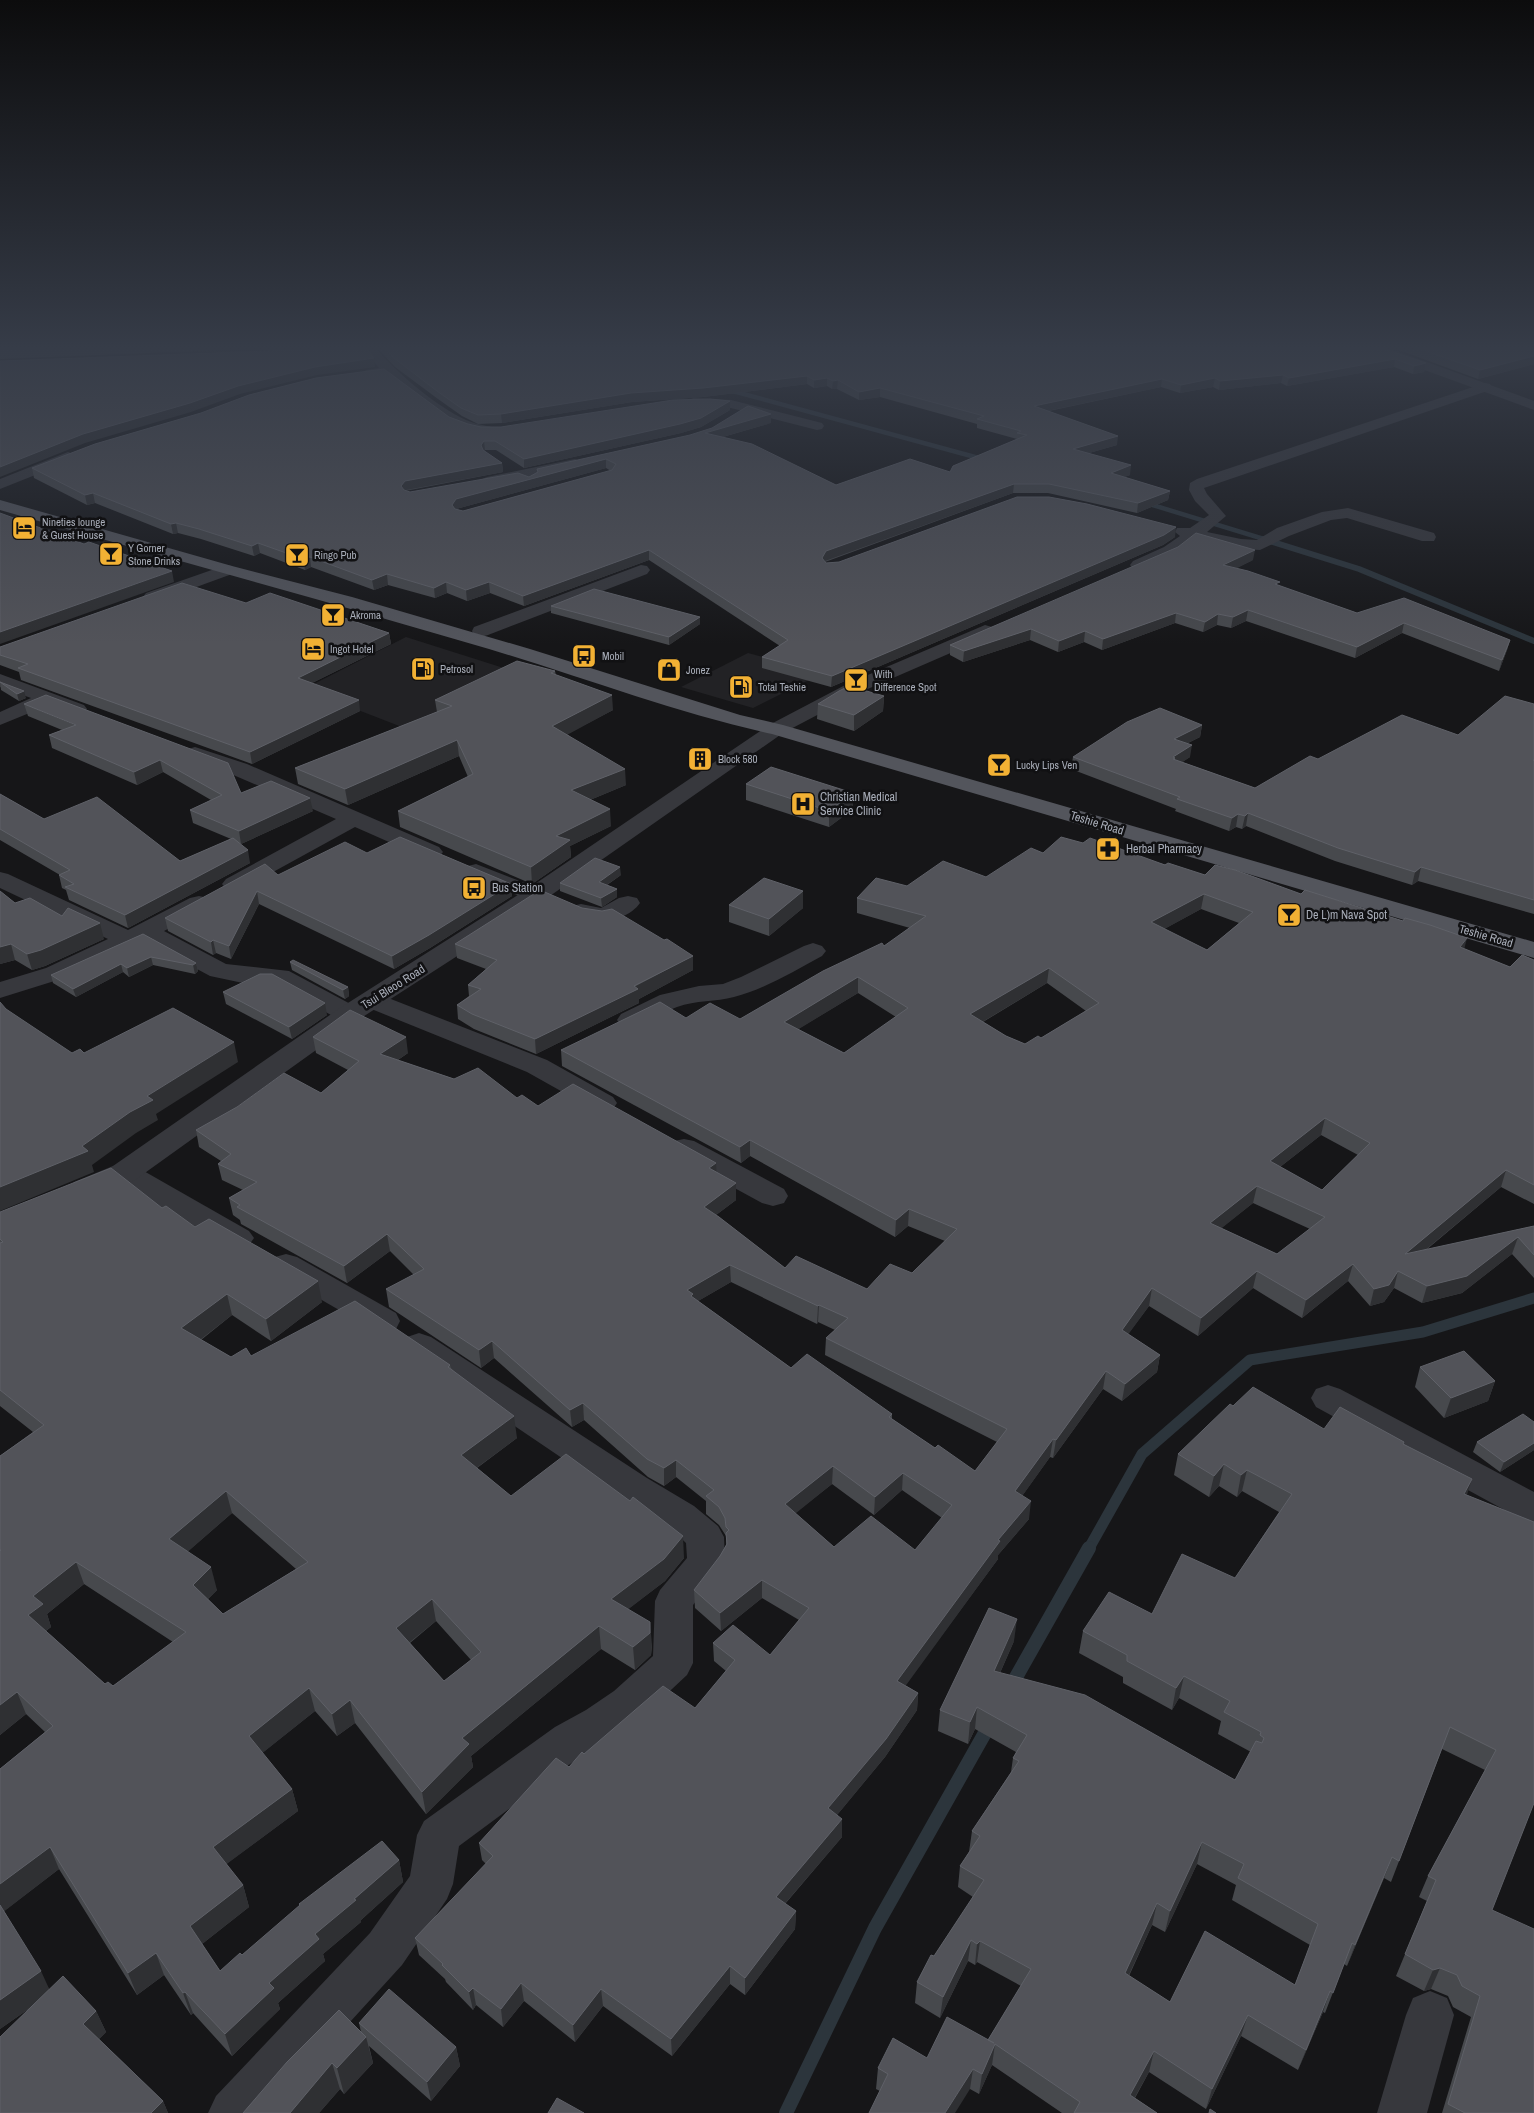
<svg xmlns="http://www.w3.org/2000/svg" width="1534" height="2113" font-family="'Archivo Narrow',sans-serif">
	<style>
		.built { fill: #222225 }
		.lines { fill: none; stroke-linecap: round; stroke-linejoin: round }
		.stream-far3 { stroke: #2c353c; stroke-width: 4.5 }
		.stream-far2 { stroke: #2c353c; stroke-width: 6 }
		.stream-far1 { stroke: #2c353c; stroke-width: 11 }
		.stream { stroke: #2c353c; stroke-width: 14 }
		.minor { fill: #37383d; fill-rule: evenodd }
		.tertiary { fill: #37383d; fill-rule: evenodd }
		.primary { fill: #53555c; fill-rule: evenodd }
		.wall { fill: #47494d; fill-rule: evenodd }
		.shaded-wall { fill: #2f3033 }
		.building { fill: #525359; stroke: #5f6168; fill-rule: evenodd }
		.labels { text-anchor: middle; dominant-baseline: central; stroke-width: 5; stroke-linejoin: round; paint-order: stroke }
		.far-poi-label { font-size: 11px; fill: #a8adb8; stroke: #111113; text-anchor: start }
		.poi-label { font-size: 12px; fill: #a8adb8; stroke: #111113; text-anchor: start }
		.street-label { font-size: 12px; fill: #a8adb8; stroke: #111113 }
	</style>
	<rect width="100%" height="100%" fill="#161618"/>
	<g class="built">
		<path d="M406,637l107,34 -106,58 -103,-40z"/>
		<path d="M748,653l75,20 -70,35 -72,-21z"/>
	</g>
	<g class="lines">
		<g class="stream-far3">
			<path d="M729,390l257,70"/>
			<path d="M1146,503l121,37"/>
		</g>
		<path class="stream-far2" d="M1263,539l96,30 175,72"/>
		<path class="stream-far1" d="M1088,1550l54,-96 108,-94 173,-28 111,-34"/>
		<g class="stream">
			<path d="M1011,1686l78,-138"/>
			<path d="M786,2113l89,-185 115,-204"/>
		</g>
		<g class="minor">
			<path d="M363,349h13c23,25 58,56 90,71 9,4 17,5 26,7l2,3 -2,3c-35,9 -80,-38 -106,-58l-20,1 -2,-3 2,-3 13,-2z"/>
			<path d="M1485,383l5,1 2,3 -2,3 -286,98 3,6 19,22 -19,16 34,7 16,1 20,-12 45,-16 26,-4 86,25 2,4 -2,4h-12l-75,-23 -16,2 -42,16 -29,14 -19,-1 -45,-9c-14,10 -45,33 -63,29l-3,-4 3,-4 31,-14 16,-11 -5,-4 2,-4h13l19,-13 -14,-14 -6,-11 1,-7 7,-4z"/>
			<path d="M693,398l38,2 91,23 2,3 -2,3 -5,1 -86,-22 -43,-3 -2,-3z"/>
			<path d="M68,452l5,2 3,3 -3,3 -73,29v-10z"/>
			<path d="M575,459l5,2 3,3 -3,3 -93,20 -5,-2 -3,-3 3,-3 5,-2z"/>
			<path d="M226,565l6,1 3,4 -3,4 -74,27 -6,1 -6,-1 -3,-4 3,-4z"/>
			<path d="M641,565l6,1 3,4 -3,4 -159,61 -7,2 -7,-2 -2,-4 2,-4z"/>
			<path d="M985,625l7,2 2,4 -2,4 -129,56 -80,42 -7,2 -7,-2 -3,-4 3,-4 80,-42z"/>
			<path d="M0,674l84,31 3,4 -3,4 -7,2 -28,-10 -49,20v-13l31,-14 -31,-11z"/>
			<path d="M195,747l52,17 192,83 4,5 -4,5 -8,2 -8,-2 -68,-30 -113,62 -8,2 -8,-2 -4,-5 4,-5 110,-60 -105,-45 -43,-17 -4,-4 4,-4z"/>
			<path d="M476,864l67,26 3,5 -3,5 -9,2 -66,-26 -4,-5 4,-5z"/>
			<path d="M0,872l8,2 120,56 62,-32 9,-2 9,2 3,5 -3,5 -44,23 62,33 63,7 69,37 4,6 -4,6 -9,2 -9,-2 -65,-36 -32,-1 -33,-7 -65,-35 -81,37 -64,20v-16l46,-14 62,-29 -108,-51z"/>
			<path d="M628,896l9,2 3,5c-13,19 -57,29 -71,8l3,-5 9,-2 20,4 18,-10z"/>
			<path d="M813,943l9,3 4,5 -4,5c-28,15 -57,33 -88,41 -18,5 -38,3 -57,10 -19,7 -35,24 -56,19l-4,-6 4,-6 39,-19 39,-9 24,-2 18,-7 63,-31z"/>
			<path d="M373,992l174,68 66,37 4,6 -4,6 -10,3 -10,-3 -66,-37 -163,-66 -4,-6 4,-6z"/>
			<path d="M684,1139l10,2 90,48 4,7 -4,7 -11,3 -11,-3 -88,-48 -5,-7 5,-7z"/>
			<path d="M124,1163l11,3 114,65 5,7 -5,7 -11,3 -11,-3 -114,-65 -4,-7 4,-7z"/>
			<path d="M286,1254l11,3 99,56 4,8 -4,8 -12,4 -12,-4 -97,-56 -5,-8 5,-8z"/>
			<path d="M419,1333l12,4 216,141 47,28 24,20 6,11 1,25 -6,11 -26,32v58l-6,12 -45,42 -26,19 -31,17 -126,93 -6,38 -6,15 -45,66 -135,148h-59l8,-17 154,-163 40,-57 7,-41 7,-14 131,-94 31,-17 28,-19 39,-35 2,-55 5,-11 27,-32 -1,-15 -18,-17 -47,-28 -214,-145 -5,-8 5,-8z"/>
			<path d="M1328,1385l12,4 194,103v32l-13,-5 -205,-112 -5,-9 5,-9z"/>
			<path d="M1430,1991l17,7 7,17 -27,98h-50l29,-98 7,-17z"/>
		</g>
		<g class="tertiary">
			<path d="M1374,349h17l143,52v9l-159,-58z"/>
			<path d="M776,723l7,2 3,4 -3,4 -236,165 -189,122 -223,160c-19,8 -40,21 -61,16l-4,-7 4,-7 39,-16 227,-158 189,-120 240,-163z"/>
		</g>
		<path class="primary" d="M0,500l232,66 120,31 178,52 210,66 43,10 751,217v16l-762,-224c-96,-21 -189,-57 -283,-85 -162,-48 -326,-92 -489,-139z"/>
	</g>
	<g class="wall">
		<path d="M0,349h246l-246,10z"/>
		<path d="M378,349h1006l42,14 -2,9 -11,2 -19,-7 -107,19 -6,-3 -62,7 -6,-3 -33,6 -19,-6 -112,24 68,34 -28,8 41,22 -6,2 46,14 -2,9 -31,13 -89,-20h-35l-188,69 1,1 13,-1 336,-25 -12,8 -332,142 -69,-19v-11l18,-11 -131,-86 -125,46 -34,-13 -23,8 -20,-8 -12,5 -47,-13 -14,5 -63,-23 -6,3 -45,-17 -6,3 -53,-17 -23,-6 -5,1 -78,-31 -8,2 -53,-27 -2,-10 417,-51 19,7 13,3h20l229,-17 -29,17 -20,6 -157,35 -28,-18h-11l-1,1 18,12 1,9 -98,19 5,1 119,-15 9,-5 233,-49 -48,14 113,48 114,-13 67,-33 -40,-11v-4l-97,-27 -21,3 -22,-11h-5l-5,-3 -13,2 -7,-4 -104,13 -71,5 -130,21 -24,1 -16,-8 -24,-17 -43,-32zM606,468l5,3 -148,40 -7,-2z"/>
		<path d="M1396,349h138v15l-56,15z"/>
		<path d="M1253,560l-17,8 44,18 77,27 153,27 -3,10 -8,21 -97,-38 -47,25 -109,-37 -15,7 -14,-3 -14,7 -28,-9 -73,27 -18,-8 -26,10 -28,-12 -67,22 -13,-7v-10z"/>
		<path d="M246,603l143,30 2,11 -79,39 48,28 -108,53 -231,-84 -2,-8 -19,-7v-18z"/>
		<path d="M551,606l149,11v7l-31,21 -118,-32z"/>
		<path d="M555,671l1,4 57,35 -46,24 59,51 -36,15 21,26 -41,20 1,11 -39,27 -132,-57 -2,-16 70,-34 -9,-21 -111,49 -50,-21 -3,-16 142,-56 -2,-12z"/>
		<path d="M0,682l26,16 -7,3 -18,-11z"/>
		<path d="M884,696l-1,15 -29,20 -37,-12 1,-15z"/>
		<path d="M24,704l217,89 72,18 -72,33 -2,-1 11,20 -122,65 -59,-28 -3,-10 -4,-2 -3,-13h1l-60,-35v-46l44,25 136,42 51,-22 -38,-16 -3,-13 21,-10 -48,-28 -26,13 -85,-37 -3,-13 13,-5 -34,-14z"/>
		<path d="M1534,704v210l-116,-33 -6,4 -77,-24 -89,-35 -4,3 -6,-2 -7,4 -54,-20 1,-2 -105,-40 2,-12 129,-32 -2,12 -12,6 2,14 -8,5 73,26 63,-29 140,-24z"/>
		<path d="M746,784l107,9v16l-24,18 -83,-27z"/>
		<path d="M1083,843l122,32 96,19 163,55 46,18 24,-7v244l-33,-17 -75,63 108,-24v52l-22,-24 -50,39 -40,10 -28,-15 -10,14 -14,4 -22,-25 -46,37 -49,-30 -55,48 -49,-30 -21,28 32,21 -3,17 -35,29 -19,-12 -50,69 -3,-1 -28,39 7,23 -31,36v4l-93,126 13,8 -1,17 -32,47 -48,58 5,22 -57,67 11,7 -1,18 -50,66 -15,-11 -58,72 -69,-50 -28,36 -51,-41 -21,26 -27,-22 -3,5 -27,-28 -1,-3 -26,-24 -4,-17 71,-74 -4,-4 -3,-17 105,-89 111,-46 31,-37 -12,-10 -1,-18 57,12 29,-35 -37,-22 -41,33 -26,-23 -1,-18 26,-34 6,-11v-9l-7,-11 -13,-11v-13l-30,-24 -12,9 -16,-9 -64,-57 -12,7 -78,-69 -13,10 -92,-61 -3,-18 28,-14 -24,-24 -43,32 -106,-59 -1,-4 -7,-5 -4,-17 14,-8 -21,-10 -4,-16 3,-3 -22,-14 -3,-17 125,-37 27,-23 -32,-17 -3,-16 95,16 -10,7 56,19 63,19 199,74 20,11v17l-20,15 69,53 82,21 45,-16 33,-32 -37,-15 -13,11 -145,-81 -9,7 -179,-97 -1,-16 125,-32 54,1 144,-73 26,-18 -53,-15v-15l50,-12 79,-9 57,-24zM1201,909l38,14 -32,27 -43,-21zM1047,983l39,28 -45,27 -16,6 -19,-8 -23,-14zM858,993l38,24 -52,36 -46,-24zM1321,1135l37,20 -36,35 -42,-23zM1253,1203l57,26 -33,25 -56,-26zM731,1282l86,42 1,-2 17,8 -9,8 -1,17 172,87 -22,29 -40,-23 -43,-29v-5l-101,-46 -93,-67zM832,1484l42,31 28,-25 40,28 -27,32 -81,-3 -39,-34z"/>
		<path d="M367,853l144,31 1,12 -82,52 -36,21 -135,-65 -28,55 -15,-6 -3,2 -45,-24 -3,-13 113,-43z"/>
		<path d="M621,875l-14,10 10,4v8l-15,10 -42,-16v-8z"/>
		<path d="M0,891l15,12 89,36 -59,27 -13,4 -17,-10 -15,4z"/>
		<path d="M803,891v17l-34,28 -40,-14v-17z"/>
		<path d="M143,934l53,29 2,8 -3,3 -42,-9 -24,12 -6,-5 -47,25 -23,-14 -2,-8z"/>
		<path d="M455,944l238,12v14l-54,29v4l-103,51 -62,-25 -16,-10 -1,-14 12,-9 -1,-11 18,-16 -29,-11z"/>
		<path d="M290,962l58,25 1,9 -4,3 -53,-29z"/>
		<path d="M223,992l104,23 -35,24 -66,-35z"/>
		<path d="M162,1208l160,94 -51,39 -39,-26 -31,25 30,17 20,-1 199,9 1,3 66,70 -40,30 34,28 173,62 -19,23 -37,28 24,36 -1,10 -16,15 -34,-21 -130,107 2,11 -47,47 -71,-91 -18,13 -22,-25 -53,42 30,36 6,22 -72,53 17,21 6,22 -47,37 18,27 22,-16 58,-49 -1,-2 100,-44 4,22 -42,38v2l-38,32 2,7 -47,42 2,6 -48,47 -39,-43 -2,2 -27,-40 -27,20 -78,-126 -55,42 45,78 47,22 10,21 -7,7 64,62 5,12h-168l30,-105 -30,21v-260l45,-37 -19,-18 -26,21v-279l33,-24 -33,-26v-194zM232,1513l64,56 -73,45 -15,-15 9,-9 -30,-38zM84,1584l89,58 -60,44 -8,-2 -59,-53 5,-4 -4,-13zM436,1621l35,39 -27,21 -34,-38z"/>
		<path d="M1420,1367l75,14 -7,20 -44,17 -29,-31z"/>
		<path d="M1233,1406l91,23 80,13v2l63,52 67,26 -42,388 42,203h-92l29,-96 -18,-10 -5,-11 -17,-7 -7,2 -28,-15 31,-75 -8,-4 9,-21 57,-106 -43,-21 -51,133 -7,-4 -37,88 -3,-2 -19,49 -2,-1 -25,58 -57,-34 -35,73 -57,-37 -14,26 22,15h-95l-70,-48 -13,29 -9,-5 -90,2 -4,-2 2,-21 49,-10 61,-18 33,-54 -44,-24 -2,3 -7,-4 -28,57 -25,-15 2,-21 56,-85 -15,-10 2,-21 9,-14 3,-21 39,-59 2,-14 3,-6 -41,-23 -7,15 -30,-13 2,-21 74,-69 -14,32 235,107 16,-28 -33,-18 3,-13 -42,-23 -7,12 -49,-27v-6l-44,-24 4,-22 69,-17 83,-36 44,-66 -37,-21 -5,6 -18,-11 -10,11 -35,-22 4,-21zM1197,1864l39,21 -4,15 78,45 -15,40 -125,17 -41,-26 23,-51 13,7z"/>
		<path d="M1534,1422v28l-34,22 -27,-20 4,-10z"/>
		<path d="M359,2023l97,24 4,19 -29,35 -62,-55 4,17 -29,31 -4,-5 -21,24h-76l118,-81z"/>
	</g>
	<g class="shaded-wall">
		<path d="M1534,356v8l-56,15 2,-9z"/>
		<path d="M374,358l1,9 -58,8 -77,19 -49,18 -106,31 -85,34v-10l83,-33 155,-48 77,-19z"/>
		<path d="M1395,359l-1,8 -107,19 2,-8z"/>
		<path d="M1426,363l-2,9 -11,2 1,-8z"/>
		<path d="M1283,375l-2,8 -62,7 1,-9z"/>
		<path d="M807,376v8l-104,13 -71,5 -130,21 -1,-9 130,-21z"/>
		<path d="M827,378v8l-13,2v-8z"/>
		<path d="M1215,378l-2,9 -33,6 1,-8z"/>
		<path d="M1162,379l-1,8 -128,27 1,-8z"/>
		<path d="M838,380l-1,9h-5l1,-8z"/>
		<path d="M880,388v9l-21,3v-8z"/>
		<path d="M730,401v9l-29,17 -20,6 -157,35v-9z"/>
		<path d="M771,414v9l-66,19v-9z"/>
		<path d="M1118,436l-1,9 -45,13 1,-9z"/>
		<path d="M484,441l1,9 -4,4v-9z"/>
		<path d="M606,459v9l-150,41 -3,6 -1,-10 4,-6z"/>
		<path d="M502,463l1,9 -97,18 -4,6 -1,-10 4,-5z"/>
		<path d="M1131,465l-1,10 -20,8 1,-10z"/>
		<path d="M1014,484l-1,9 -188,68 -3,7v-10l4,-7z"/>
		<path d="M1170,491l-2,9 -31,13 1,-10z"/>
		<path d="M93,493l2,10 -8,2 -2,-10z"/>
		<path d="M176,523l2,10 -5,1 -2,-10z"/>
		<path d="M1176,527l-1,10 -12,8 -332,142 1,-11z"/>
		<path d="M258,543l2,10 -6,3 -2,-10z"/>
		<path d="M649,550v10l-125,46 -1,-10z"/>
		<path d="M1255,550l-2,10 -31,16 1,-11z"/>
		<path d="M310,557l1,10 -6,3 -2,-11z"/>
		<path d="M172,571l2,11 -174,62v-12z"/>
		<path d="M387,574l1,11 -14,5 -2,-10z"/>
		<path d="M446,582l1,11 -12,5 -1,-10z"/>
		<path d="M489,582l1,11 -23,8 -1,-11z"/>
		<path d="M1248,610l-2,11 -15,7 2,-11z"/>
		<path d="M1176,613l-1,10 -73,27 1,-11z"/>
		<path d="M1218,614l-1,11 -14,7 2,-10z"/>
		<path d="M700,617v7l-31,21v-8z"/>
		<path d="M1404,623l-2,10 -47,25 2,-11z"/>
		<path d="M1031,629l-1,11 -67,22 1,-11z"/>
		<path d="M1085,631l-1,11 -26,10 1,-11z"/>
		<path d="M389,633l2,11 -91,45 -2,-11z"/>
		<path d="M1510,640l-3,10 -8,21 3,-11z"/>
		<path d="M24,691l2,7 -7,3 -2,-7z"/>
		<path d="M612,695l1,15 -59,32 -2,-16z"/>
		<path d="M884,696l-1,15 -29,20v-16z"/>
		<path d="M359,700l1,11 -108,53 -2,-12z"/>
		<path d="M1202,725l-2,12 -28,14 2,-12z"/>
		<path d="M457,740l2,16 -111,49 -3,-16z"/>
		<path d="M1192,745l-2,12 -16,11 -1,-11z"/>
		<path d="M160,760l3,12 -26,13 -3,-13z"/>
		<path d="M625,769l1,16 -53,22 -2,-17z"/>
		<path d="M853,793v16l-24,18v-16z"/>
		<path d="M310,798l3,13 -72,33 -2,-13z"/>
		<path d="M610,809l1,17 -41,20 1,11 -39,27 -1,-17 25,-31z"/>
		<path d="M1248,813l-2,13 -4,3 3,-13z"/>
		<path d="M1238,814l-2,13 -7,4 3,-13z"/>
		<path d="M248,850l2,13 -122,65 -3,-13z"/>
		<path d="M620,867l1,8 -22,15v-8z"/>
		<path d="M1421,867l-3,14 -6,4 3,-13z"/>
		<path d="M511,884l1,12 -82,52 -36,21 -2,-13z"/>
		<path d="M617,889v8l-15,10 -1,-9z"/>
		<path d="M257,891l2,13 -28,55 -2,-13z"/>
		<path d="M803,891v17l-34,28v-17z"/>
		<path d="M1204,894l-3,15 -53,29 3,-16z"/>
		<path d="M100,923l4,16 -59,27 -13,4 -5,-16z"/>
		<path d="M1467,938l-4,16 -3,-7z"/>
		<path d="M213,940l3,13 -3,2 -2,-13z"/>
		<path d="M11,944l4,16 -15,4v-17z"/>
		<path d="M693,956v14l-54,29v4l-103,51 -1,-15z"/>
		<path d="M151,957l2,8 -24,12 -2,-9z"/>
		<path d="M196,963l2,8 -3,3 -2,-9z"/>
		<path d="M121,964l2,8 -47,25 -3,-8z"/>
		<path d="M1049,968l-2,15 -78,47 1,-16z"/>
		<path d="M858,977v16l-74,45v-16z"/>
		<path d="M348,987l1,9 -4,3 -2,-9z"/>
		<path d="M325,1003l2,12 -35,24 -3,-12z"/>
		<path d="M406,1037l2,16 -25,17 -3,-16z"/>
		<path d="M234,1042l4,20 -82,52 2,6 -22,13 -44,32 2,7 -94,39v-24l82,-41 65,-50z"/>
		<path d="M1325,1118l-4,17 -55,43 4,-17z"/>
		<path d="M750,1140v16l-9,7 -1,-16z"/>
		<path d="M716,1163l1,17 -8,-12z"/>
		<path d="M1506,1170l-5,17 -101,84 5,-17z"/>
		<path d="M736,1183v17l-32,24v-17z"/>
		<path d="M1257,1186l-4,17 -46,37 3,-17z"/>
		<path d="M909,1209l-1,17 -13,11 1,-17z"/>
		<path d="M387,1234l3,17 -43,32 -3,-17z"/>
		<path d="M1518,1237l-6,17 -50,39 -40,10 5,-17z"/>
		<path d="M1353,1264l-5,17 -46,37 4,-18z"/>
		<path d="M730,1265l1,17 -38,22 -6,-14z"/>
		<path d="M1257,1271l-4,17 -55,48 3,-18z"/>
		<path d="M1398,1271l-4,17 -10,14 -14,4 4,-17z"/>
		<path d="M318,1281l4,21 -51,39 -5,-22z"/>
		<path d="M1152,1288l-3,18 -30,41 3,-17z"/>
		<path d="M227,1294l5,21 -45,35 -6,-22z"/>
		<path d="M819,1305l-1,17 -1,2 1,-18z"/>
		<path d="M492,1341l2,17 -13,10 -2,-18z"/>
		<path d="M1160,1355l-3,17 -35,29 3,-17z"/>
		<path d="M1106,1371l-3,18 -50,69 3,-18z"/>
		<path d="M1495,1381l-7,20 -44,17 7,-20z"/>
		<path d="M583,1403l1,17 -12,7 -2,-17z"/>
		<path d="M514,1416l3,22 -53,39 -3,-22z"/>
		<path d="M1053,1439l-3,18 -37,52 2,-18z"/>
		<path d="M1534,1443v7l-34,22 4,-10z"/>
		<path d="M676,1460v17l-12,9v-18z"/>
		<path d="M1224,1464l-5,22 -10,11 5,-21z"/>
		<path d="M833,1466l-1,18 -47,38v-18z"/>
		<path d="M1247,1470l-5,21 -5,6 4,-22z"/>
		<path d="M903,1473l-1,17 -28,25 1,-18z"/>
		<path d="M1472,1479l-7,22 -1,-7z"/>
		<path d="M226,1491l6,22 -56,49 -7,-23z"/>
		<path d="M1031,1501l-2,18 -31,36v4l-102,140 1,-18 101,-141z"/>
		<path d="M683,1536l1,22 -19,23 -52,40 -2,-22z"/>
		<path d="M76,1562l8,22 -37,30 4,13 -14,10 -9,-22 5,-19z"/>
		<path d="M211,1567l6,23 -18,17 -6,-22z"/>
		<path d="M762,1580v18l-41,33 -1,-18z"/>
		<path d="M432,1599l4,22 -36,29 -4,-22z"/>
		<path d="M1017,1619l-3,22 -23,52 3,-22z"/>
		<path d="M650,1622l2,23 -1,10 -16,15 -2,-23z"/>
		<path d="M599,1626l2,23 -130,107 2,11 -47,47 -4,-22 40,-54z"/>
		<path d="M1184,1676l-5,22 -7,12 4,-22z"/>
		<path d="M309,1688l6,23 -60,48 -6,-23z"/>
		<path d="M17,1692l9,22 -26,21v-30z"/>
		<path d="M918,1693l-1,17 -32,47 -57,69v-18z"/>
		<path d="M350,1700l5,23 -18,13 -5,-22z"/>
		<path d="M977,1707l-2,22 -7,15 2,-22z"/>
		<path d="M292,1789l6,22 -78,58 -7,-22z"/>
		<path d="M842,1819v18l-66,77v-17z"/>
		<path d="M1202,1842l-5,22 -32,68 5,-21z"/>
		<path d="M50,1847l9,22 -57,44 -2,-3v-26z"/>
		<path d="M1392,1857l-8,21 -37,88 8,-21z"/>
		<path d="M399,1860l4,22 -42,38v2l-38,32 2,7 -47,42 2,6 -48,47 -7,-22 44,-51 46,-49z"/>
		<path d="M243,1885l6,22 -52,41 -7,-22z"/>
		<path d="M1157,1903l-5,22 -32,69 5,-21z"/>
		<path d="M796,1911l-1,18 -50,66v-17z"/>
		<path d="M971,1940l-3,21 -28,57 3,-21z"/>
		<path d="M980,1941l-3,21 -2,3 2,-21z"/>
		<path d="M156,1953l8,22 -27,20 -9,-22z"/>
		<path d="M730,1966v18l-58,72 -1,-17z"/>
		<path d="M1440,1968l-9,21 -7,2 9,-21z"/>
		<path d="M41,1971l10,22 -51,36v-29z"/>
		<path d="M521,1983l3,18 -21,26 -2,-18z"/>
		<path d="M473,1988l3,17 -3,5 -4,-18z"/>
		<path d="M601,1989l2,17 -28,36 -2,-17z"/>
		<path d="M1330,1991l-7,21 -25,58 8,-20z"/>
		<path d="M185,1992l8,21 -2,2 -8,-22z"/>
		<path d="M96,2011l10,21 -14,13 -9,-21z"/>
		<path d="M1248,2015l-7,21 -35,73 6,-20z"/>
		<path d="M366,2037l7,26 -29,31 -7,-26z"/>
		<path d="M995,2044l-3,21 -13,29 3,-20z"/>
		<path d="M456,2047l4,19 -29,35 -4,-19z"/>
		<path d="M1154,2051l-5,21 -23,41 4,-18z"/>
		<path d="M332,2063l8,26 -21,24h-29z"/>
		<path d="M973,2069l-3,20 -15,24h-10z"/>
		<path d="M163,2101l5,12h-17z"/>
	</g>
	<g class="building">
		<path d="M0,349h43l-43,1z"/>
		<path d="M322,349h44l8,9 -59,9 -77,19 -48,17 -107,31 -83,33v-106z"/>
		<path d="M385,349h999l42,14 -12,3 -19,-7 -106,19 -6,-3 -63,6 -5,-3 -34,7 -19,-6 -128,27 84,30 -45,13 58,16 -20,8 59,18 -32,12 -89,-19h-35l-188,67 -4,7 4,5 13,-1 178,-65h32l38,7 89,23 -12,8 -332,141 -70,-19 26,-17 -139,-90 -126,46 -34,-14 -23,8 -20,-8 -12,6 -47,-14 -15,6 -62,-23 -7,2 -45,-16 -6,3 -53,-17 -23,-6 -5,1 -78,-31 -8,2 -53,-27 63,-24 106,-31 48,-18 67,-17 68,-9 65,48 19,7 13,3h20l172,-27 37,-1 20,2 -29,17 -21,6 -156,35 -29,-18h-11l-3,4 2,5 19,13 -97,18 -4,5 3,4 6,2 108,-19 11,4 9,-5 -1,-3 153,-34 22,-7 36,-22 23,8 -66,19 47,11 84,41 74,-26 40,13 3,-6 74,-31 -10,-2 4,-2 -44,-12 7,-3 -104,-28 -21,4 -21,-12 -5,1 -6,-3 -13,2 -7,-4 -104,12 -72,5 -130,21 -23,1 -17,-7 -24,-17 -43,-33zM606,459l10,5 -4,6 -149,41 -8,-2 -3,-4 4,-6z"/>
		<path d="M1420,349h114v7l-54,14z"/>
		<path d="M0,513l84,31 5,-2 83,29 -172,61z"/>
		<path d="M1196,533l59,17 -32,15 25,6 32,11 -5,2 82,29 47,-15 106,42 -8,20 -98,-37 -47,24 -109,-37 -15,7 -15,-3 -13,8 -29,-9 -73,26 -18,-8 -26,10 -28,-12 -67,22 -14,-6 228,-98z"/>
		<path d="M182,583l64,20 24,-10 119,40 -91,45 61,22 -109,52 -232,-84 10,-4 -28,-9v-8z"/>
		<path d="M594,589l106,28 -31,20 -118,-31z"/>
		<path d="M517,661l38,10 -4,2 61,22 -60,31 73,43 -54,21 39,19 -54,27 14,4 -39,27 -133,-56 75,-37 -16,-34 -112,49 -50,-21 157,-62 -17,-6z"/>
		<path d="M0,682l24,9 -7,3z"/>
		<path d="M849,686l35,10 -30,19 -36,-11 21,-13z"/>
		<path d="M46,695l182,68 13,30 30,-12 39,17 -71,33 -49,-21 32,-15 -62,-35 -26,12 -85,-37 27,-10 -52,-21z"/>
		<path d="M1505,696l29,8v56h-1l1,1v139l-113,-33 -6,5 -77,-24 -90,-35 -3,3 -7,-2 -6,4 -55,-19 3,-2 -107,-40 54,-35 33,-14 42,17 -28,14 18,6 -19,12 2,1 -2,1 82,29 55,-32 8,3 84,-44 56,20z"/>
		<path d="M771,767l82,26 -24,18 -83,-27z"/>
		<path d="M0,794l44,25 53,-22 83,64 53,-23 15,12 -123,65 -60,-28 9,-3 -15,-9 11,-5 -70,-41z"/>
		<path d="M400,837l111,47 -82,51 -37,21 -135,-65 -28,55 -16,-6 -2,2 -46,-24 100,-54 13,11 67,-33 22,11z"/>
		<path d="M1061,837l22,6 7,-5 75,27 3,-2 37,12 10,-10 20,5 66,24 4,-4 98,31 2,-3 25,7 37,13 -7,9 50,20 12,-12 12,5v225l-28,-15 -101,84 129,-28v29l-16,-18 -51,39 -40,10 -29,-15 -9,14 -15,4 -21,-25 -47,36 -49,-29 -56,47 -49,-30 -30,42 38,25 -35,29 -19,-13 -50,69 -3,-1 -38,52 16,10 -33,39 2,1 -103,140 21,12 -32,46 -58,69 14,11 -66,78 20,14 -51,67 -15,-12 -59,73 -70,-50 -28,36 -52,-42 -20,26 -28,-21 -4,4 -27,-27 1,-1 -28,-26 78,-82 -14,-13 77,-85 13,9 13,-15 2,2 79,-68 32,22 40,-48 -22,-17 20,-18 37,30 39,-47 -47,-28 -42,33 -26,-23 26,-34 7,-12 -1,-11 3,-3 -3,-3 -1,-9 -6,-11 -13,-11 8,-6 -38,-30 -12,8 -17,-9 -64,-56 -13,7 -78,-69 -13,9 -93,-61 38,-20 -37,-35 -43,32 -107,-59 3,-2 -11,-7 28,-16 -39,-18 13,-10 -35,-24 41,-23 47,-34 37,20 38,-32 -46,-24 37,-27 56,27 -26,17 74,25 24,-11 39,30 5,-3 16,11 35,-22 143,79 -7,5 27,15 -32,24 15,10 66,51 11,-12 71,33 23,-25 22,9 45,-44 -48,-20 -13,11 -146,-80 -10,7 -179,-97 99,-48 26,16 24,-15 30,16 83,-48 59,-28 2,3 42,-30 -69,-18 19,-20 31,8 36,-25 43,16 45,-29 12,5zM1204,894l49,18 -46,38 -56,-28zM1049,968l50,35 -58,35 -3,-2 -13,8 -19,-8 -36,-22zM858,977l50,31 -64,45 -60,-31zM1325,1118l45,25 -48,47 -52,-29zM1257,1186l68,31 -48,37 -67,-31zM730,1265l88,41 1,-1 29,13 -22,20 181,91 -32,42 -37,-26 -3,3 -46,-31 3,-3 -85,-60 -16,14 -100,-72 2,-2 -6,-4zM833,1466l42,31 28,-24 49,32 -37,45 -44,-34 -37,31 -49,-43z"/>
		<path d="M595,858l25,9 -21,15 18,7 -16,9 -41,-15z"/>
		<path d="M764,878l39,13 -34,28 -40,-14z"/>
		<path d="M540,890l42,18 20,3 10,-2 52,31 3,-1 26,17 -59,30 4,3 -103,50 -63,-25 -15,-9 24,-16 -13,-4 29,-25 -42,-16z"/>
		<path d="M0,891l15,12 15,-5 32,18 6,-8 32,15 -59,27 -14,4 -16,-10 -11,3z"/>
		<path d="M143,934l53,29 -3,2 -42,-8 -24,11 -6,-4 -48,25 -22,-14z"/>
		<path d="M293,960l55,27 -5,3 -53,-28z"/>
		<path d="M260,974h12l53,29 -36,24 -66,-35z"/>
		<path d="M0,1002l6,7 66,44 8,-4 4,4 89,-45 61,34 -87,54 6,4 -23,12 -48,34 6,5 -88,36z"/>
		<path d="M111,1168l51,40 4,-2 29,21 14,-8 109,62 -52,38 -39,-25 -46,34 50,29 15,-9 5,8 104,-55 95,64 -2,2 66,49 -53,39 50,41 55,-42 64,47 3,-4 50,39 -19,23 -53,40 39,23v11l-17,14 -34,-21 -137,112 7,6 -47,48 -72,-92 -18,14 -23,-26 -60,48 43,53 -79,58 30,38 -53,41 30,45 20,-18 2,2 58,-50 -1,-1 83,-63 17,19 -45,39 2,1 -41,34 4,5 -50,44 5,5 -49,46 -40,-42 -2,1 -27,-40 -28,20 -78,-126 -50,37v-115l53,-43 -36,-34 -17,13v-154l1,-1h-1v-94l44,-31 -44,-35v-147l3,-1 -3,-3v-27zM226,1491l82,71 -85,52 -30,-29 18,-18 -42,-28zM76,1562l110,70 -73,54 -5,-4 -3,2 -77,-69 15,-11 -10,-8zM432,1599l49,53 -37,29 -48,-53z"/>
		<path d="M1464,1351l31,30 -44,17 -31,-31z"/>
		<path d="M1253,1387l71,42 16,-22 64,35 -1,2 69,35 -8,15 70,28v281l-42,107 42,19v184h-69l-17,-9 32,-108 -18,-10 -5,-11 -17,-7 -7,2 -28,-16 31,-74 -8,-4 68,-126 -46,-23 -51,134 -7,-4 -37,88 -3,-2 -19,50 -3,-2 -24,59 -58,-35 -36,74 -58,-38 -24,44 27,18h-83l6,-11 -85,-58 -13,30 -9,-5 -28,44h-76l19,-39 -10,-6 15,-30 34,20 20,-41 47,26 -6,-3 43,-71 -51,-28 -3,3 -6,-4 -28,57 -26,-15 14,-27 3,1 50,-76 -24,-14 20,-30 -8,-5 47,-70 -6,-3 14,-23 -50,-28 -7,15 -30,-12 49,-102 28,11 -23,52 91,24 150,85 21,-39 6,2 2,-5 -4,-3 1,-3 -37,-20 6,-11 -46,-25 -8,12 -49,-27v-6l-44,-24 26,-39 43,22 30,-60 53,24 57,-84 -45,-24 -6,5 -17,-11 -10,12 -36,-22 52,-50 3,2zM1202,1842l42,22 -6,14 80,46 -23,61 -90,-54 -35,71 -45,-29 32,-70 13,8z"/>
		<path d="M1523,1414l11,8v21l-30,19 -27,-20z"/>
		<path d="M0,1905l41,66 -41,29z"/>
		<path d="M63,1976l33,35 -13,13 80,77 -12,12h-151v-76z"/>
		<path d="M389,1989l67,58 -29,35 -68,-59z"/>
		<path d="M339,2010l27,27 -29,31 -5,-5 -42,50h-47l44,-51z"/>
		<path d="M557,2098l27,15h-36z"/>
		<path d="M1210,2109l6,4h-7z"/>
	</g>
	<linearGradient id="sky" x2="0" y2="1"><stop stop-color="#0c0c0d"/><stop offset="0.54" stop-color="#363c48"/><stop offset="1" stop-color="#363c48" stop-opacity="0"/></linearGradient>
	<rect width="1534" height="644" fill="url(#sky)"/>
	<defs>
		<symbol id="hotel-square" viewBox="-11 -11 22 22"><rect x="-9" y="-9" width="18" height="18" rx="4" fill="#f2b134" stroke="#111113"/><path d="M-6-4.5h1.5V1H6V5H4.5V3h-9V5H-6ZM-4 0a1.8 1.8 0 1 1 3.6 0ZM.5 0V-2.5h3Q6-2.5 6 0Z" fill="#111"/></symbol>
		<symbol id="bar-square" viewBox="-11 -11 22 22"><rect x="-9" y="-9" width="18" height="18" rx="4" fill="#f2b134" stroke="#111113"/><path d="M-6-5H6L.8 .8V4.5H3.5V6h-7V4.5H-.8V.8Z" fill="#111"/></symbol>
		<symbol id="bus-square" viewBox="-11 -11 22 22"><rect x="-9" y="-9" width="18" height="18" rx="4" fill="#f2b134" stroke="#111113"/><path d="M-5-6H5V4H4V6H2V4H-2V6H-4V4H-5ZM-3.5-4V0h7V-4ZM-3.5 1.2v1.5H-2V1.2ZM2 1.2v1.5H3.5V1.2Z" fill="#111"/></symbol>
		<symbol id="fuel-square" viewBox="-11 -11 22 22"><rect x="-9" y="-9" width="18" height="18" rx="4" fill="#f2b134" stroke="#111113"/><path d="M-5.5-6h7V0h2V4h1.3V-2.5L3-4.5l.8-.8L6-3V5H2.5V1h-1V6h-7ZM-4.2-4.7v3.2H.2V-4.7Z" fill="#111"/></symbol>
		<symbol id="shop-square" viewBox="-11 -11 22 22"><rect x="-9" y="-9" width="18" height="18" rx="4" fill="#f2b134" stroke="#111113"/><path d="M-5-2.5h2.3a2.7 3.5 0 0 1 5.4 0H5L5.5 6h-11ZM-1.5-2.5h3a1.5 2.3 0 0 0-3 0Z" fill="#111"/></symbol>
		<symbol id="building-square" viewBox="-11 -11 22 22"><rect x="-9" y="-9" width="18" height="18" rx="4" fill="#f2b134" stroke="#111113"/><path d="M-4-6H4V6H1V3H-1V6H-4ZM-2.5-4.3h1.7v1.8h-1.7ZM.8-4.3h1.7v1.8H.8ZM-2.5-1h1.7V.8h-1.7ZM.8-1h1.7V.8H.8Z" fill="#111"/></symbol>
		<symbol id="hospital-square" viewBox="-11 -11 22 22"><rect x="-9" y="-9" width="18" height="18" rx="4" fill="#f2b134" stroke="#111113"/><path d="M-5-5h3v3.5h4V-5h3V5h-3V1.5h-4V5h-3Z" fill="#111"/></symbol>
		<symbol id="pharmacy-square" viewBox="-11 -11 22 22"><rect x="-9" y="-9" width="18" height="18" rx="4" fill="#f2b134" stroke="#111113"/><path d="M-2-6h4v4h4v4h-4v4h-4v-4h-4v-4h4Z" fill="#111"/></symbol>
	</defs>
	<g fill-rule="evenodd">
		<use href="#hotel-square" x="10" y="514" width="28" height="28"/>
		<use href="#bar-square" x="97" y="540" width="28" height="28"/>
		<use href="#bar-square" x="283" y="541" width="28" height="28"/>
		<use href="#bar-square" x="319" y="601" width="28" height="28"/>
		<use href="#hotel-square" x="299" y="635" width="28" height="28"/>
		<use href="#bus-square" x="570" y="642" width="28" height="28"/>
		<use href="#fuel-square" x="409" y="655" width="28" height="28"/>
		<use href="#shop-square" x="655" y="656" width="28" height="28"/>
		<use href="#bar-square" x="842" y="666" width="28" height="28"/>
		<use href="#fuel-square" x="727" y="673" width="28" height="28"/>
		<use href="#building-square" x="686" y="745" width="28" height="28"/>
		<use href="#bar-square" x="985" y="751" width="28" height="28"/>
		<use href="#hospital-square" x="789" y="790" width="28" height="28"/>
		<use href="#pharmacy-square" x="1094" y="835" width="28" height="28"/>
		<use href="#bus-square" x="460" y="874" width="28" height="28"/>
		<use href="#bar-square" x="1275" y="901" width="28" height="28"/>
	</g>
	<g class="labels">
		<g class="far-poi-label">
			<text x="42" y="522">Nineties lounge<tspan x="42" dy="13">&amp; Guest House</tspan></text>
			<text x="128" y="548">Y Gorner<tspan x="128" dy="13">Stone Drinks</tspan></text>
			<text x="314" y="555">Ringo Pub</text>
			<text x="350" y="615">Akroma</text>
			<text x="330" y="649">Ingot Hotel</text>
			<text x="602" y="656">Mobil</text>
			<text x="440" y="669">Petrosol</text>
			<text x="686" y="670">Jonez</text>
			<text x="874" y="674">With<tspan x="874" dy="13">Difference Spot</tspan></text>
			<text x="758" y="687">Total Teshie</text>
			<text x="718" y="759">Block 580</text>
			<text x="1016" y="765">Lucky Lips Ven</text>
		</g>
		<g class="poi-label">
			<text x="820" y="797">Christian Medical<tspan x="820" dy="14">Service Clinic</tspan></text>
			<text x="1126" y="849">Herbal Pharmacy</text>
			<text x="492" y="888">Bus Station</text>
			<text x="1306" y="915">De L)m Nava Spot</text>
		</g>
		<g class="street-label">
			<text transform="translate(1097 823) rotate(17)">Teshie Road</text>
			<text transform="translate(1486 936) rotate(16)">Teshie Road</text>
			<text transform="translate(393 987) rotate(-32)">Tsui Bleoo Road</text>
		</g>
	</g>
</svg>
